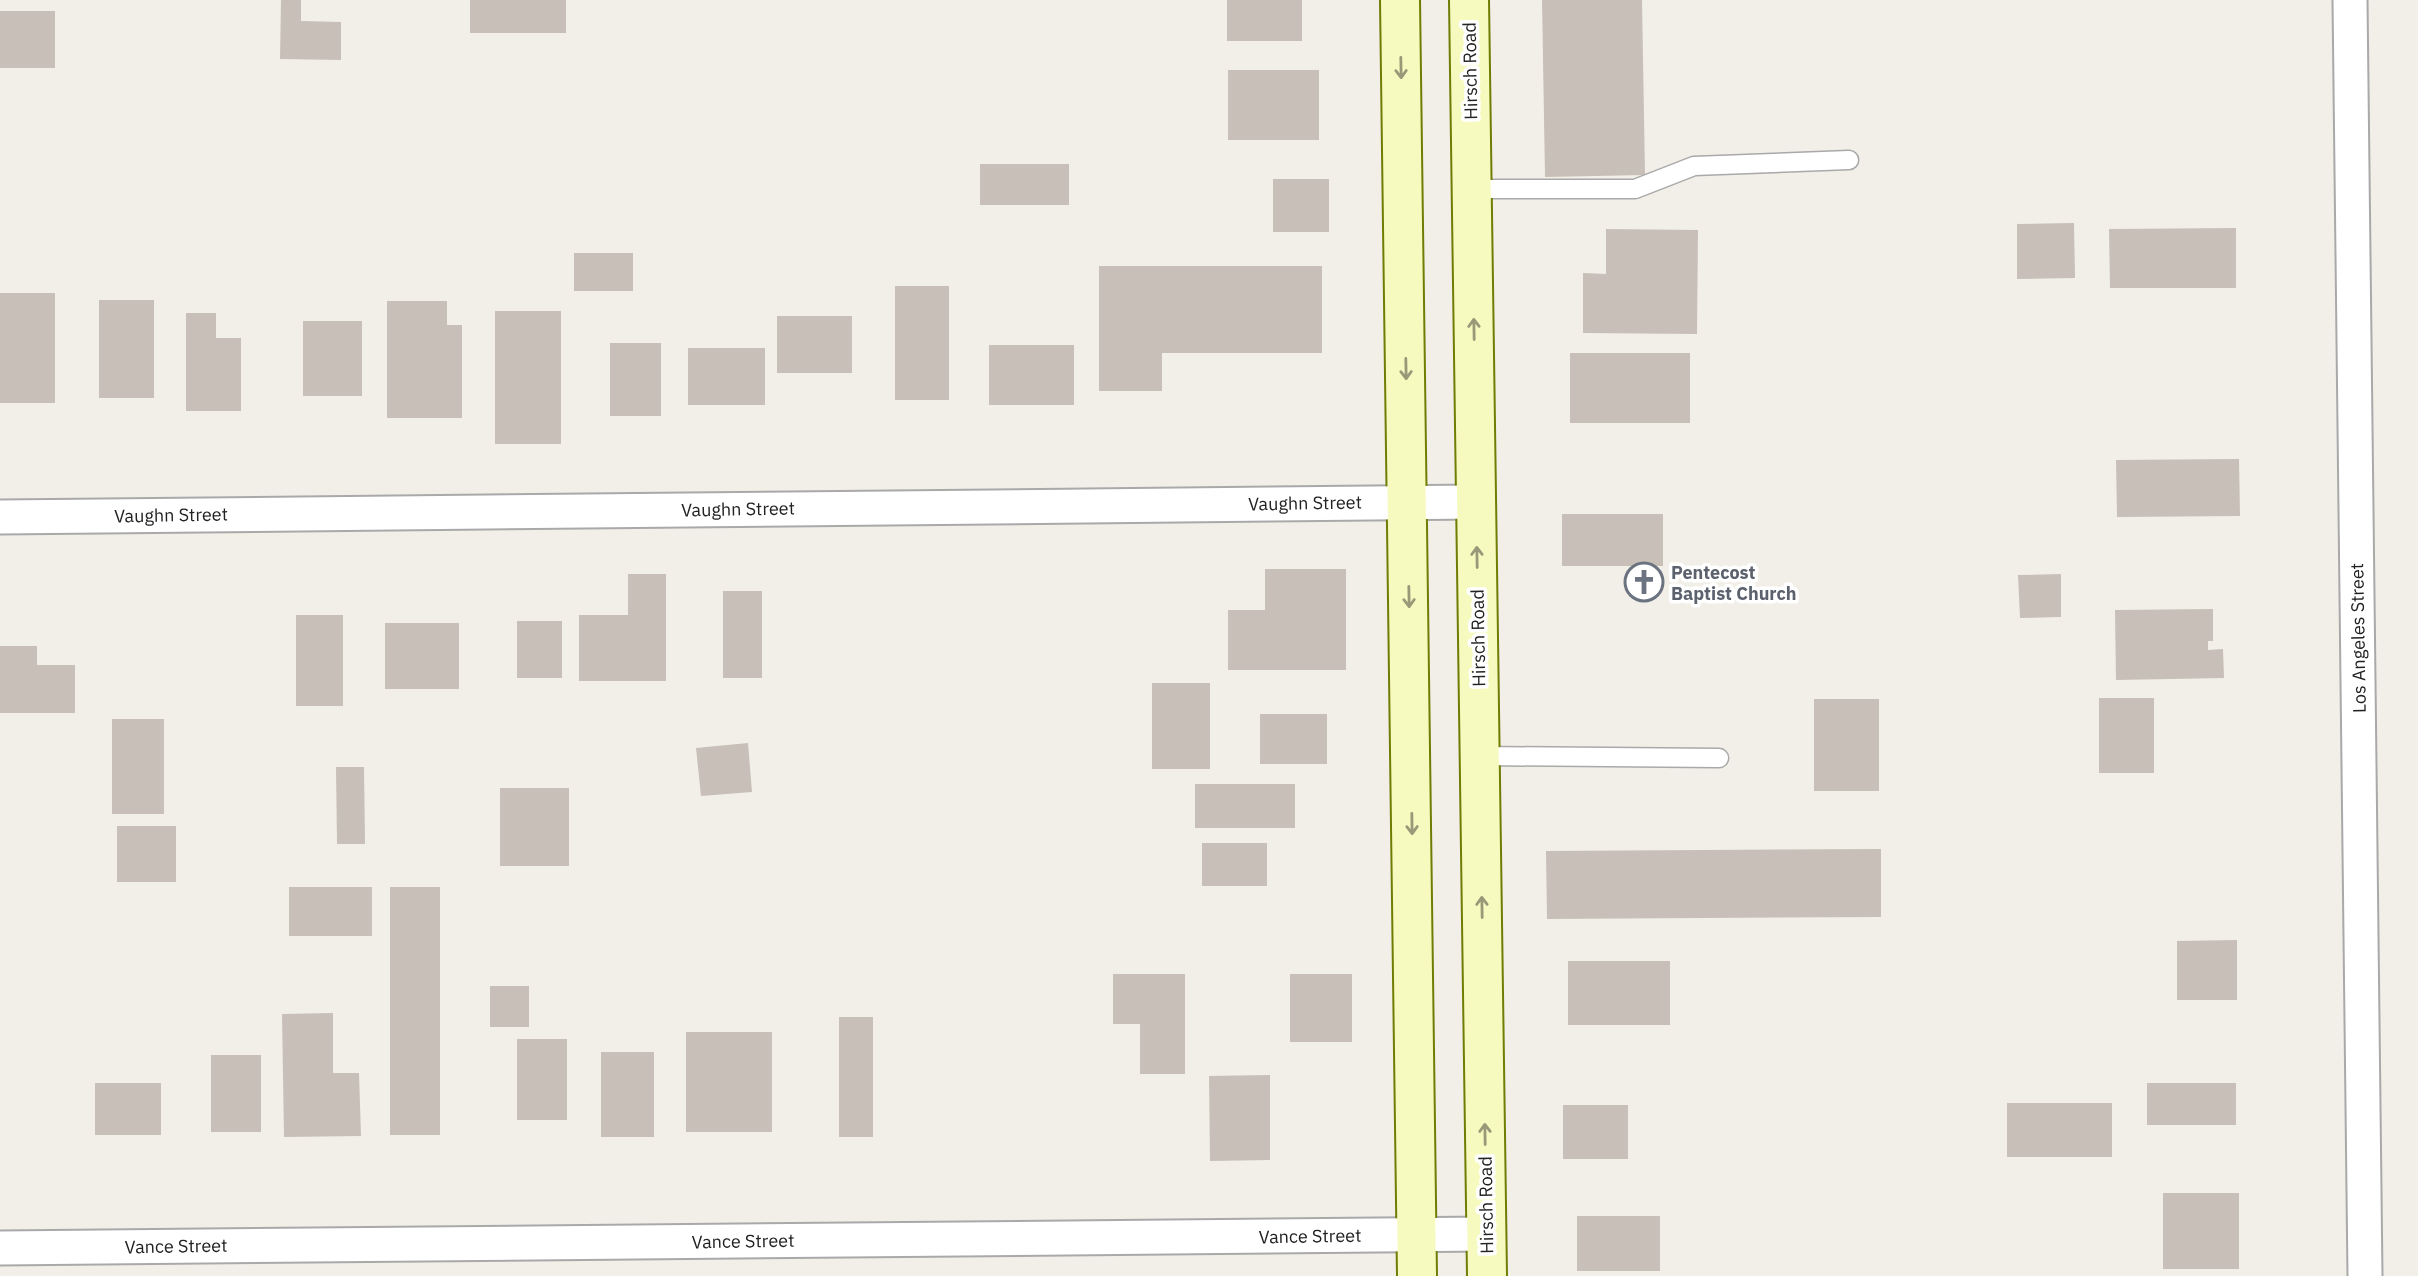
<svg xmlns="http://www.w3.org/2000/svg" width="2418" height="1276" font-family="'IBM Plex Sans',sans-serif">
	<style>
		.building { fill: #c7bfb8 }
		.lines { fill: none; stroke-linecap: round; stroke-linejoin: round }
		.lane-casing { stroke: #a9a9a9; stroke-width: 21 }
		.street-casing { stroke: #a9a9a9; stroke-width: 37 }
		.secondary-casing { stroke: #707d05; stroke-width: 42 }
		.lane { stroke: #fff; stroke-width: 18 }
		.street { stroke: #fff; stroke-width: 33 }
		.secondary { stroke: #f7fabf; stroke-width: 38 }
		.oneway { stroke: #979978 }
		.labels { text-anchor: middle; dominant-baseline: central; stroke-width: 7; stroke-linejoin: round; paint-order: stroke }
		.street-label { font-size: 18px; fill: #222; stroke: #fff }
		.worship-label { font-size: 18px; font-weight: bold; fill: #5b616d; stroke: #fff; text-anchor: start }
	</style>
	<rect width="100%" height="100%" fill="#f2efe9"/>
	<g class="building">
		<path d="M281,0h20v21l40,1v38l-61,-1z"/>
		<rect x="470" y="0" width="96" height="33"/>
		<rect x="1227" y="0" width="75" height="41"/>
		<path d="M1542,0h100l3,175 -100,2z"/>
		<rect x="0" y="11" width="55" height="57"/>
		<rect x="1228" y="70" width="91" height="70"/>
		<rect x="980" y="164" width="89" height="41"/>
		<rect x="1273" y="179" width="56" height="53"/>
		<path d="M2074,223l1,55 -58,1v-55z"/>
		<path d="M2236,228v60h-126l-1,-59z"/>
		<path d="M1606,229l92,1 -1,104 -114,-1v-60l23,1z"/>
		<rect x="574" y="253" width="59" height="38"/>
		<path d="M1099,266h223v87h-160v38h-63z"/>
		<rect x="895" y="286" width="54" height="114"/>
		<rect x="0" y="293" width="55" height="110"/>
		<rect x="99" y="300" width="55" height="98"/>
		<path d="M387,301h60v24h15v93h-75z"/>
		<rect x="495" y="311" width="66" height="133"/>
		<path d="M186,313h30v25h25v73h-55z"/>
		<rect x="777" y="316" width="75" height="57"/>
		<rect x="303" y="321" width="59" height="75"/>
		<rect x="610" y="343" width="51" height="73"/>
		<rect x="989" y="345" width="85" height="60"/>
		<rect x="688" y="348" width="77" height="57"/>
		<rect x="1570" y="353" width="120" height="70"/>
		<path d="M2239,459l1,57 -123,1 -1,-57z"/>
		<rect x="1562" y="514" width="101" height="52"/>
		<path d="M1265,569h81v101h-118v-60h37z"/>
		<path d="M628,574h38v107h-87v-66h49z"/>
		<path d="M2061,574v43l-41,1 -2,-43z"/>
		<rect x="723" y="591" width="39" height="87"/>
		<path d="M2213,609v32h-5v9l15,-1 1,29 -108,2 -1,-70z"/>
		<rect x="296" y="615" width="47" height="91"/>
		<rect x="517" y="621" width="45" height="57"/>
		<rect x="385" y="623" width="74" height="66"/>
		<path d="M0,646h37v19h38v48h-75z"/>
		<rect x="1152" y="683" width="58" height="86"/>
		<rect x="2099" y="698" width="55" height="75"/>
		<rect x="1814" y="699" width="65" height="92"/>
		<rect x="1260" y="714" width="67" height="50"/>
		<rect x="112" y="719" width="52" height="95"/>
		<path d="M748,743l4,49 -51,4 -5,-48z"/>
		<path d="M336,767h28l1,77h-28z"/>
		<rect x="1195" y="784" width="100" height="44"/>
		<rect x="500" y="788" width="69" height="78"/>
		<rect x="117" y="826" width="59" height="56"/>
		<rect x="1202" y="843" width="65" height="43"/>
		<path d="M1881,849v68l-334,2 -1,-68z"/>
		<rect x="289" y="887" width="83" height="49"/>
		<rect x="390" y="887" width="50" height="248"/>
		<path d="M2237,940v60h-60v-59z"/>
		<rect x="1568" y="961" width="102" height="64"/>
		<path d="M1113,974h72v100h-45v-50h-27z"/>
		<rect x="1290" y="974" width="62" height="68"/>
		<rect x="490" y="986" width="39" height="41"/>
		<path d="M333,1013v60h26l2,63 -77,1 -2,-123z"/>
		<rect x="839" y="1017" width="34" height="120"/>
		<rect x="686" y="1032" width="86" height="100"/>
		<rect x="517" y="1039" width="50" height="81"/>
		<rect x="601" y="1052" width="53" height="85"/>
		<rect x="211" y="1055" width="50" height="77"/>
		<path d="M1270,1075v85l-60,1 -1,-85z"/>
		<rect x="95" y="1083" width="66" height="52"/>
		<rect x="2147" y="1083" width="89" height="42"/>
		<rect x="2007" y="1103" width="105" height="54"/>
		<rect x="1563" y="1105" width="65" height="54"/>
		<rect x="2163" y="1193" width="76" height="76"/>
		<rect x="1577" y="1216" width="83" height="55"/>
	</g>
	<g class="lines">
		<defs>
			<g id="lane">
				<path d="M1472,189h163l59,-23 155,-6"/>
				<path d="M1480,756l239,2"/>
			</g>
			<g id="street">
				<path d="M2350,0l15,1276"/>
				<path d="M0,517l1476,-15"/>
				<path d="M0,1248l1487,-14"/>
			</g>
			<g id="secondary">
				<path d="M1400,0l17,1276"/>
				<path d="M1469,0l18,1276"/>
			</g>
		</defs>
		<use href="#lane" class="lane-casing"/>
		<use href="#street" class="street-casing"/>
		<use href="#secondary" class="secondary-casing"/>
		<use href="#lane" class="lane"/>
		<use href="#street" class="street"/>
		<use href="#secondary" class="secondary"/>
	</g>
	<defs><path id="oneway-shaft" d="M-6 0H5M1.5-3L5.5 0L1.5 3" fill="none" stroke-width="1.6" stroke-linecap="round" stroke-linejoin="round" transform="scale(1.75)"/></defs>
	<g class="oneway">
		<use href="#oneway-shaft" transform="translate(1401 68) rotate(89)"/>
		<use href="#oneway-shaft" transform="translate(1474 329) rotate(-91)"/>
		<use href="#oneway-shaft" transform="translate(1406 369) rotate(89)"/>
		<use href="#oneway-shaft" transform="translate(1477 557) rotate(-91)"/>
		<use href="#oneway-shaft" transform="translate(1409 597) rotate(89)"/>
		<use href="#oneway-shaft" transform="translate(1412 824) rotate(89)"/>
		<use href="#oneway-shaft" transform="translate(1482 907) rotate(-91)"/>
		<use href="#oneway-shaft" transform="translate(1485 1134) rotate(-91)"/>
	</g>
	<defs>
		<symbol id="church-ring" viewBox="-11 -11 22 22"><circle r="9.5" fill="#fff" stroke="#6b7280" stroke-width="1.5"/><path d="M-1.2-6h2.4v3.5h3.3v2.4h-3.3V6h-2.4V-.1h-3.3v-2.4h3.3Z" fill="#6b7280"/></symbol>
	</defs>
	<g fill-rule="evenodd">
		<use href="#church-ring" x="1622" y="560" width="44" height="44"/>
	</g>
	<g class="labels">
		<g class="street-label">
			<text transform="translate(1470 71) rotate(-91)">Hirsch Road</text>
			<text transform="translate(1305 503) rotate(-1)">Vaughn Street</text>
			<text transform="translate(738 509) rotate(-1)">Vaughn Street</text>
			<text transform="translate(171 515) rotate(-1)">Vaughn Street</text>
			<text transform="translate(1478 638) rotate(-91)">Hirsch Road</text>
			<text transform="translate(2358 638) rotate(-91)">Los Angeles Street</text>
			<text transform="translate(1486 1205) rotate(-91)">Hirsch Road</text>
			<text transform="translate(1310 1236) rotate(-1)">Vance Street</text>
			<text transform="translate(743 1241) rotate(-1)">Vance Street</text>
			<text transform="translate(176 1246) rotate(-1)">Vance Street</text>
		</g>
		<g class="worship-label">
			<text x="1671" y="572">Pentecost<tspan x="1671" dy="21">Baptist Church</tspan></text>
		</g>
	</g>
</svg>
